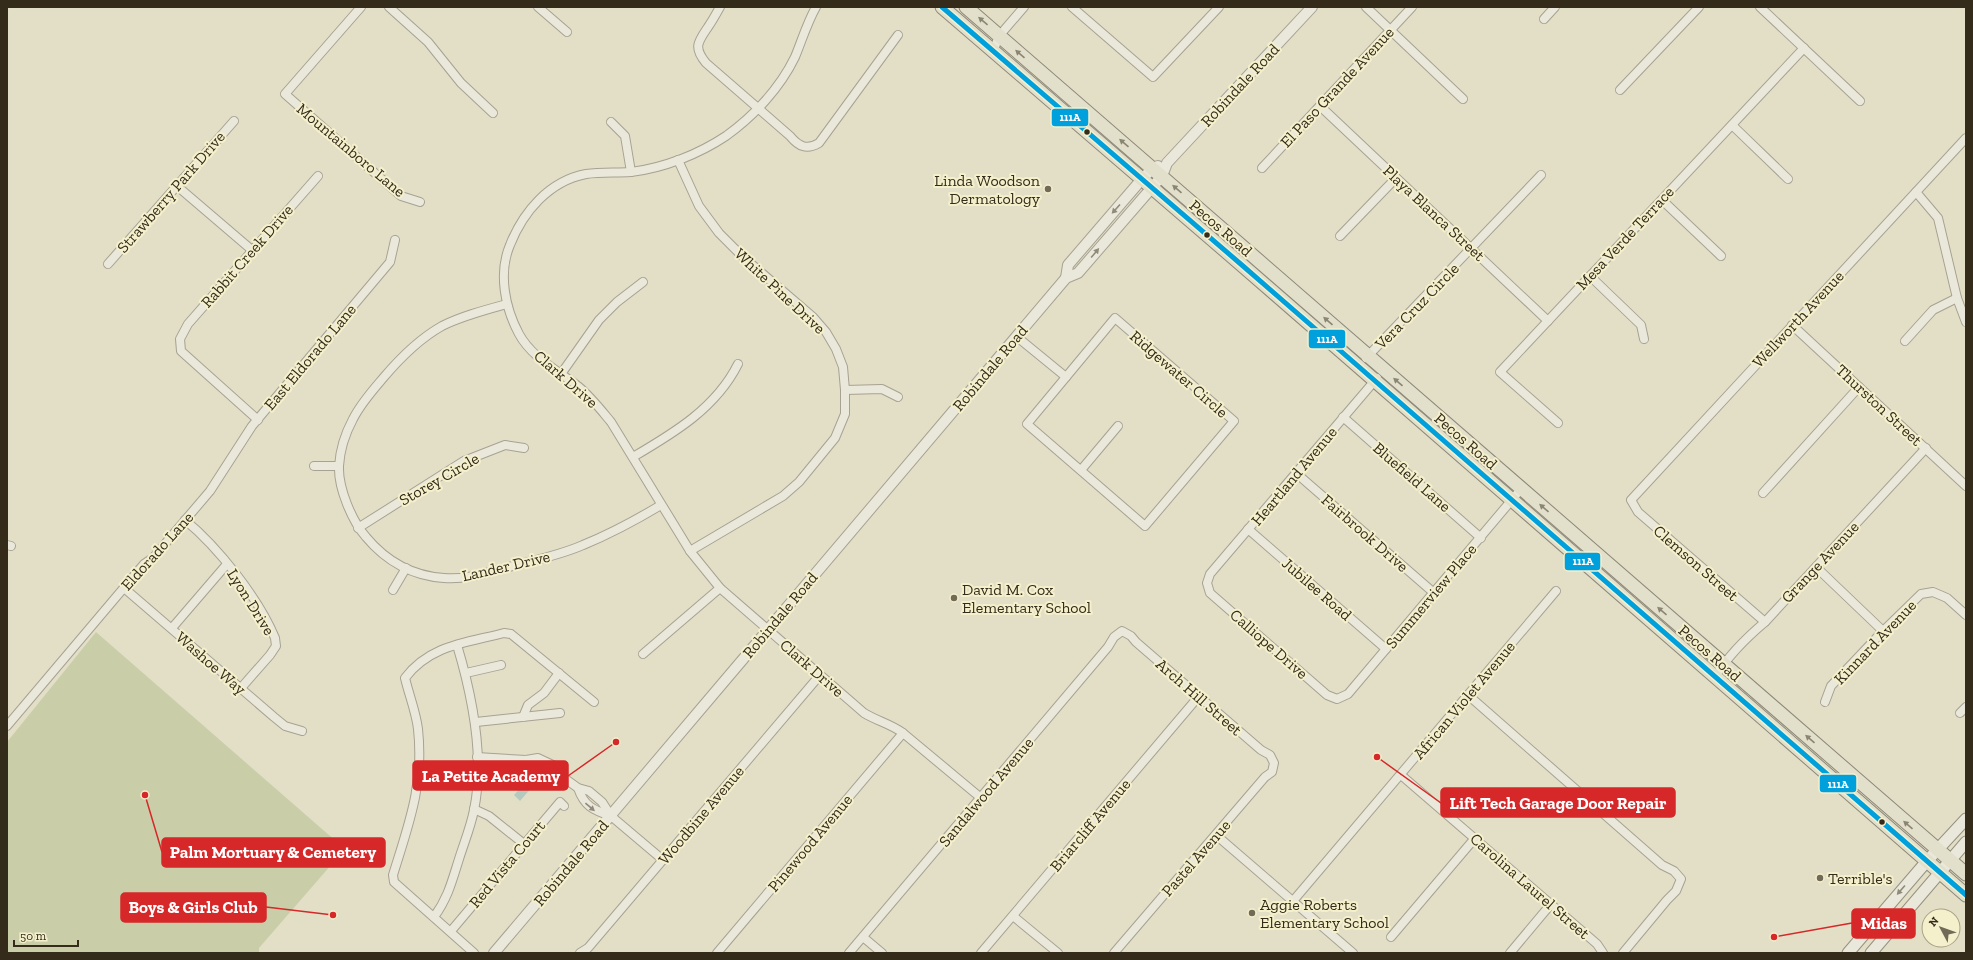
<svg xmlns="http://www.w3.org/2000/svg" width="1973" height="960" font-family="'Zilla Slab',serif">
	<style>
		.cemetery { fill: #c9cea9 }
		.water { fill: #b4c9bf }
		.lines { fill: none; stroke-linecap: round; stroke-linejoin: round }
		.minor-casing { stroke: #a7a292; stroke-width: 10 }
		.tertiary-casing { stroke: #a7a292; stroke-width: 12 }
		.secondary-casing { stroke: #979181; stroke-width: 13 }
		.primary-casing { stroke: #8d8878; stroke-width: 15 }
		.minor { stroke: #eae8da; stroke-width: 8 }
		.tertiary { stroke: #eae8da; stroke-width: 10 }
		.secondary { stroke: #eae8da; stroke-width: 11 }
		.primary { stroke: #e2dfcb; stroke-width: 13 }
		.bus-1-casing { stroke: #f5f0cc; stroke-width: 8 }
		.bus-1 { stroke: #00a0dc; stroke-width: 5 }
		.oneway { fill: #8b8573 }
		.oneway2 { fill: #8f8a7a }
		.bus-dot { fill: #342b1b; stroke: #f5f0cc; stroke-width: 1.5 }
		.poi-dot { fill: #716a57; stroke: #f5f0cc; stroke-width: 1.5 }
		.labels { text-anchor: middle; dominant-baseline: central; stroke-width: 4; stroke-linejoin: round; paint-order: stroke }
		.street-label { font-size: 16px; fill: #342b1b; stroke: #f5f0cc }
		.poi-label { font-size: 16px; fill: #342b1b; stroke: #f5f0cc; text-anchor: start }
		.leader { fill: none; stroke: #d62828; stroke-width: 1.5 }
		.callout-dot { fill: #d62828; stroke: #f5f0cc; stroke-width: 1.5 }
		.callout { fill: #d62828; stroke: #d62828; stroke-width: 1.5 }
		.callout-label { font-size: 17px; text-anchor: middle; font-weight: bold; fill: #fff }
		.line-badge { stroke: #f5f0cc; stroke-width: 1.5 }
		.badge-label { font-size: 11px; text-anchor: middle; font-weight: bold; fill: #fff }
	</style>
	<rect width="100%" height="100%" fill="#e3dfc7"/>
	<path class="cemetery" d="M96,632l249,217 -86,99v5h-252v-211z"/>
	<path class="water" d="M526,782l6,5 -12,14 -6,-6z"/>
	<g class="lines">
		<defs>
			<g id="minor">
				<path d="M361,7l-76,87 116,102 19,6"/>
				<path d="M389,7l39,35 33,41 32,30"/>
				<path d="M538,7l29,25"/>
				<path d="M720,7c-4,7 -7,13 -12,20 -10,15 -15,20 -2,36l84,73c9,11 17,14 29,7l79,-108"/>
				<path d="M816,7c-9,16 -14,33 -21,50 -15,31 -41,59 -69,79 -27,18 -62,32 -95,36 -15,1 -30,0 -45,2 -37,7 -63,38 -76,71 -12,28 -5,63 9,89 13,24 40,37 60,53 12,10 22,23 32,35l79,129 30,37 144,125c13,8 27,11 39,20l78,65"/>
				<path d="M1072,7l81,70 66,-70"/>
				<path d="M1366,7l97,92"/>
				<path d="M1760,7l100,94"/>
				<path d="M1544,19l11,-12"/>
				<path d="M993,52l6,-16 25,-29"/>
				<path d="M1620,90l79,-83"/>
				<path d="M1320,106l228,215"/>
				<path d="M611,122l14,14 6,36"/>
				<path d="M1732,125l56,54"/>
				<path d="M678,160l21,46 20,27 23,23 71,61 13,15 10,17 7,18 2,23v24l-10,24 -36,44 -16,14 -93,55"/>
				<path d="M1262,168l150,-161"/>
				<path d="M177,186l76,65"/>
				<path d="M1916,192l22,26 19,80 9,24"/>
				<path d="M1662,200l59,56"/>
				<path d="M1340,236l56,-58"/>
				<path d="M108,264l126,-143"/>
				<path d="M1590,276l51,49 3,14"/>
				<path d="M507,304c-22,6 -45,12 -65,22 -23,13 -41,31 -58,51 -11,13 -23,26 -31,42 -7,13 -13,31 -14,47 -1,22 13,55 27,71 20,24 47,39 78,41 20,2 42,-5 61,-10 26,-7 53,-12 78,-23 27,-11 53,-25 78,-40"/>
				<path d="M1115,318l119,103 -89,105 -118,-102z"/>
				<path d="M1792,325l174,161"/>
				<path d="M1016,336l50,41"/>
				<path d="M1905,341l28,-31 24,-12"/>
				<path d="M1366,358l175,-183"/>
				<path d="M561,374l38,-54 18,-18 26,-20"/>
				<path d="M1377,378l-167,196 -3,9 3,10 117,102 10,4 11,-5 173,-205"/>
				<path d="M845,390l37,-1 16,8"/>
				<path d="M1343,417l138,121"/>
				<path d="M258,420l-77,-69 -1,-12 8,-15 130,-148"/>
				<path d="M1558,423l-58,-51 304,-324"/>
				<path d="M633,457c41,-24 83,-49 105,-93"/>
				<path d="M314,466h25"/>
				<path d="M1081,470l37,-44"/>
				<path d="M1296,473l138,120"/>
				<path d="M1763,493l96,-106"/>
				<path d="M185,520c33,27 74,79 90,118l1,8 -6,9 -29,33"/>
				<path d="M358,528l106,-67 41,-16 19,3"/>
				<path d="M1248,529l138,120"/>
				<path d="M7,545l4,1"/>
				<path d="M1816,567l67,64"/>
				<path d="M124,588l150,129 11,9 17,5"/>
				<path d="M393,590l13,-22"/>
				<path d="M1765,622l-127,-110 -7,-12 335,-362"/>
				<path d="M172,628l55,-64"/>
				<path d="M643,654l77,-66"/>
				<path d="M466,673l35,-8"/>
				<path d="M1715,677c13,-21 31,-39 50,-55l161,-174"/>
				<path d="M1468,695l194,170 12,6 7,8 -5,12 -9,9 -44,53"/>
				<path d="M1825,702l6,-16 52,-55 38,-37 12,-2 14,6 19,17"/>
				<path d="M1960,713l6,-6"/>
				<path d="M523,717l5,-12 16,-12 15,-20"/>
				<path d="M476,722l84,-9"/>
				<path d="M7,726l137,-162 9,-6 57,-67 42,-65 138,-164 5,-22"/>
				<path d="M477,757l49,3 12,-2 17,8 5,9 18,13 11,3 13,11 9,14 52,44"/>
				<path d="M526,760c9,10 20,17 34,15"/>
				<path d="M1401,775l196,169 6,9"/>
				<path d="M578,788c6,18 15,22 33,28"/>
				<path d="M474,809l15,7 35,28"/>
				<path d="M1216,835l137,118"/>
				<path d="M1293,901l263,-310"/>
				<path d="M1013,916l45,37"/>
				<path d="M434,917c14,-19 18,-36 25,-58 5,-16 12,-33 15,-49 11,-53 -2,-115 -17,-165"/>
				<path d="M451,931l109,-129 4,4"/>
				<path d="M863,937l19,16"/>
				<path d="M1391,937l84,-99"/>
				<path d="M474,953l-80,-71 -1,-7c16,-52 31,-90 25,-146 -2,-17 -9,-34 -13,-51 25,-33 61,-35 99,-45l7,1 83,68"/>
				<path d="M580,953l8,-5 232,-273"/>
				<path d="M717,953l186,-220"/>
				<path d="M849,953l259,-306 6,-10 8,-6 9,5 5,6 125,108 9,5 4,8 -2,9 -7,5 -151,176"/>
				<path d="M981,953l218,-257"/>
				<path d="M1510,953l41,-49"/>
			</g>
			<g id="tertiary">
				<path d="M1066,278l2,-13 74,-86 11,-11 5,-2"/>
				<path d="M494,953l572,-675 12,-5 84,-97 5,-13 145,-156"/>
			</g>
			<g id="secondary">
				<path d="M1848,953l79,-92 39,-42"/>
				<path d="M1871,953l95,-111"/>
			</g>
			<g id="primary">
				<path d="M942,7l301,259 723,629"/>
				<path d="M966,7l1000,867"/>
			</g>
		</defs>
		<use href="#minor" class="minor-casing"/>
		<use href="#tertiary" class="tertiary-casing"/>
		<use href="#secondary" class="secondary-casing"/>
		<use href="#primary" class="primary-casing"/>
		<use href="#minor" class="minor"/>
		<use href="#tertiary" class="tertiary"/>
		<use href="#secondary" class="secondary"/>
		<use href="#primary" class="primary"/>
		<defs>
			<path id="bus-1" d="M942,7l301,259 723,629"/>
		</defs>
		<use href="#bus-1" class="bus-1-casing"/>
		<use href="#bus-1" class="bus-1"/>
	</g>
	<defs><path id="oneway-solid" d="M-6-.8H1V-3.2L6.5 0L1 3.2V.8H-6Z"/></defs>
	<g class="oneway">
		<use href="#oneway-solid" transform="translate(983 21) rotate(-140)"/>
		<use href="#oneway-solid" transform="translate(1020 54) rotate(-139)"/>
		<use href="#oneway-solid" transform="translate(1124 143) rotate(-139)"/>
		<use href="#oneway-solid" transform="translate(1177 189) rotate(-139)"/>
		<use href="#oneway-solid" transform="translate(1328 321) rotate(-139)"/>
		<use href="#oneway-solid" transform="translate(1398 382) rotate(-139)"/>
		<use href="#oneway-solid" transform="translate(1544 508) rotate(-139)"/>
		<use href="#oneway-solid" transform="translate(1662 611) rotate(-139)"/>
		<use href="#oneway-solid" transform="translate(1810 739) rotate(-139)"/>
		<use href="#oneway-solid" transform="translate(1908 825) rotate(-139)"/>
	</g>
	<g class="oneway2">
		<use href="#oneway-solid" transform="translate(1116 209) rotate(132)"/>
		<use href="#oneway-solid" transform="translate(1095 253) rotate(-50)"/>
		<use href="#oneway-solid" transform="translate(590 807) rotate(40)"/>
		<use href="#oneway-solid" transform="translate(1901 890) rotate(131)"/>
	</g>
	<g class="bus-dot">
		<circle cx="1087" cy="132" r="3.5"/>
		<circle cx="1207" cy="235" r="3.5"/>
		<circle cx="1882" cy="822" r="3.5"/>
	</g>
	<g class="poi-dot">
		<circle cx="1048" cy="189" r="4"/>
		<circle cx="954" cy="598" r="4"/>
		<circle cx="1820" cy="878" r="4"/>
		<circle cx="1252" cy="913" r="4"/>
	</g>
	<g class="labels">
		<g class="street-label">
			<text transform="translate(1240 85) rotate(-47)">Robindale Road</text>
			<text transform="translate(1337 87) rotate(-47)">El Paso Grande Avenue</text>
			<text transform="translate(351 150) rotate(40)">Mountainboro Lane</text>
			<text transform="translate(171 192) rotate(-49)">Strawberry Park Drive</text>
			<text transform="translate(1434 213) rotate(43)">Playa Blanca Street</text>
			<text transform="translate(1221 228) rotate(41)">Pecos Road</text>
			<text transform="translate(1625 238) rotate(-47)">Mesa Verde Terrace</text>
			<text transform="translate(247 256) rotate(-49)">Rabbit Creek Drive</text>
			<text transform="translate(780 291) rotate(43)">White Pine Drive</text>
			<text transform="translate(1417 306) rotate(-46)">Vera Cruz Circle</text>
			<text transform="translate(1798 319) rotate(-47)">Wellworth Avenue</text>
			<text transform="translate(310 357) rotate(-50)">East Eldorado Lane</text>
			<text transform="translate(990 368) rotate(-50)">Robindale Road</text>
			<text transform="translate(1179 374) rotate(41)">Ridgewater Circle</text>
			<text transform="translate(566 379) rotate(41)">Clark Drive</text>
			<text transform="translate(1879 405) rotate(43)">Thurston Street</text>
			<text transform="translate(1466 441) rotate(41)">Pecos Road</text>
			<text transform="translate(1294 476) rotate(-50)">Heartland Avenue</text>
			<text transform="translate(1412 477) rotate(41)">Bluefield Lane</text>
			<text transform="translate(439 479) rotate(-30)">Storey Circle</text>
			<text transform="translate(1365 533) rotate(41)">Fairbrook Drive</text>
			<text transform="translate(157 551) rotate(-48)">Eldorado Lane</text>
			<text transform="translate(1820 562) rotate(-47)">Grange Avenue</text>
			<text transform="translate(1696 563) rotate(41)">Clemson Street</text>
			<text transform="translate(506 566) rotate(-13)">Lander Drive</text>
			<text transform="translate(1317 589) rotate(41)">Jubilee Road</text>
			<text transform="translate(1431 596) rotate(-50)">Summerview Place</text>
			<text transform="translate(251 602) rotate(58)">Lyon Drive</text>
			<text transform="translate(780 615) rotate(-50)">Robindale Road</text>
			<text transform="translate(1875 642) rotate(-46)">Kinnard Avenue</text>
			<text transform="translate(1269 644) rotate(41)">Calliope Drive</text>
			<text transform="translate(1710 653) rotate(41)">Pecos Road</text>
			<text transform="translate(211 663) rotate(41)">Washoe Way</text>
			<text transform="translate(812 668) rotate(41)">Clark Drive</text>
			<text transform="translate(1199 697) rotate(41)">Arch Hill Street</text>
			<text transform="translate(1464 700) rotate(-50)">African Violet Avenue</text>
			<text transform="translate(986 792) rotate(-50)">Sandalwood Avenue</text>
			<text transform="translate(701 815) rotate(-50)">Woodbine Avenue</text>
			<text transform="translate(1090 825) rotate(-50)">Briarcliff Avenue</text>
			<text transform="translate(810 843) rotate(-50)">Pinewood Avenue</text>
			<text transform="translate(1196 858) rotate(-49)">Pastel Avenue</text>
			<text transform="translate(571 863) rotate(-50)">Robindale Road</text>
			<text transform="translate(507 864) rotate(-50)">Red Vista Court</text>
			<text transform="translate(1530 886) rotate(41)">Carolina Laurel Street</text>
		</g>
		<g class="poi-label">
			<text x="1040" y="180" text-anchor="end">Linda Woodson<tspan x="1040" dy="18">Dermatology</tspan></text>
			<text x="962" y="589">David M. Cox<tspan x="962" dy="18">Elementary School</tspan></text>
			<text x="1828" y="878">Terrible's</text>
			<text x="1260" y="904">Aggie Roberts<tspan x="1260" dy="18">Elementary School</tspan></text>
		</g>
	</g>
	<path class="leader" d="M616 742L568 776M1377 757L1441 803M145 795L162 852M333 915L266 907M1774 937L1852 923"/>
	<g class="callout-dot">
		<circle cx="616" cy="742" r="4"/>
		<circle cx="1377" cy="757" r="4"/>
		<circle cx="145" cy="795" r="4"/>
		<circle cx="333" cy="915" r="4"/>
		<circle cx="1774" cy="937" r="4"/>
	</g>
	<g class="callout">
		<rect x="413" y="761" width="155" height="29" rx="4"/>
		<rect x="1441" y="788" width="234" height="29" rx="4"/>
		<rect x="162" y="838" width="223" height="29" rx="4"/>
		<rect x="121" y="893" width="145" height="29" rx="4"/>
		<rect x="1852" y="909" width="63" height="29" rx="4"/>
	</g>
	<g class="callout-label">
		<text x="491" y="782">La Petite Academy</text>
		<text x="1558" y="809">Lift Tech Garage Door Repair</text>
		<text x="273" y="858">Palm Mortuary &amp; Cemetery</text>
		<text x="193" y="913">Boys &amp; Girls Club</text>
		<text x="1884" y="929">Midas</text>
	</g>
	<g class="line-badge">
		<rect x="1051" y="108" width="38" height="19" rx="4" fill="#00a0dc"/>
		<rect x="1308" y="329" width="38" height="20" rx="4" fill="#00a0dc"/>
		<rect x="1564" y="552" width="37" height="19" rx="4" fill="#00a0dc"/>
		<rect x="1819" y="774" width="38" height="19" rx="4" fill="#00a0dc"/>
	</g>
	<g class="badge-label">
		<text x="1070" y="121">111A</text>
		<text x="1327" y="343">111A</text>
		<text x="1583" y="565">111A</text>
		<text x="1838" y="788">111A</text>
	</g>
	<rect width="1973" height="960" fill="none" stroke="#342b1b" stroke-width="16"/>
	<g transform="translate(1941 928) rotate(311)"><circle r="19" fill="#f5f0cc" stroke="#a8a185"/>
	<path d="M0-3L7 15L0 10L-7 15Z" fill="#716a57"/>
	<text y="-6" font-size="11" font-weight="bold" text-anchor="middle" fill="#342b1b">N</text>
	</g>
	<path d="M14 940v6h64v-6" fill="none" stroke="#342b1b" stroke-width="2"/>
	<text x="20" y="940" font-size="12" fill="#342b1b" stroke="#f5f0cc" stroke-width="3" paint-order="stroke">50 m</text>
</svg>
